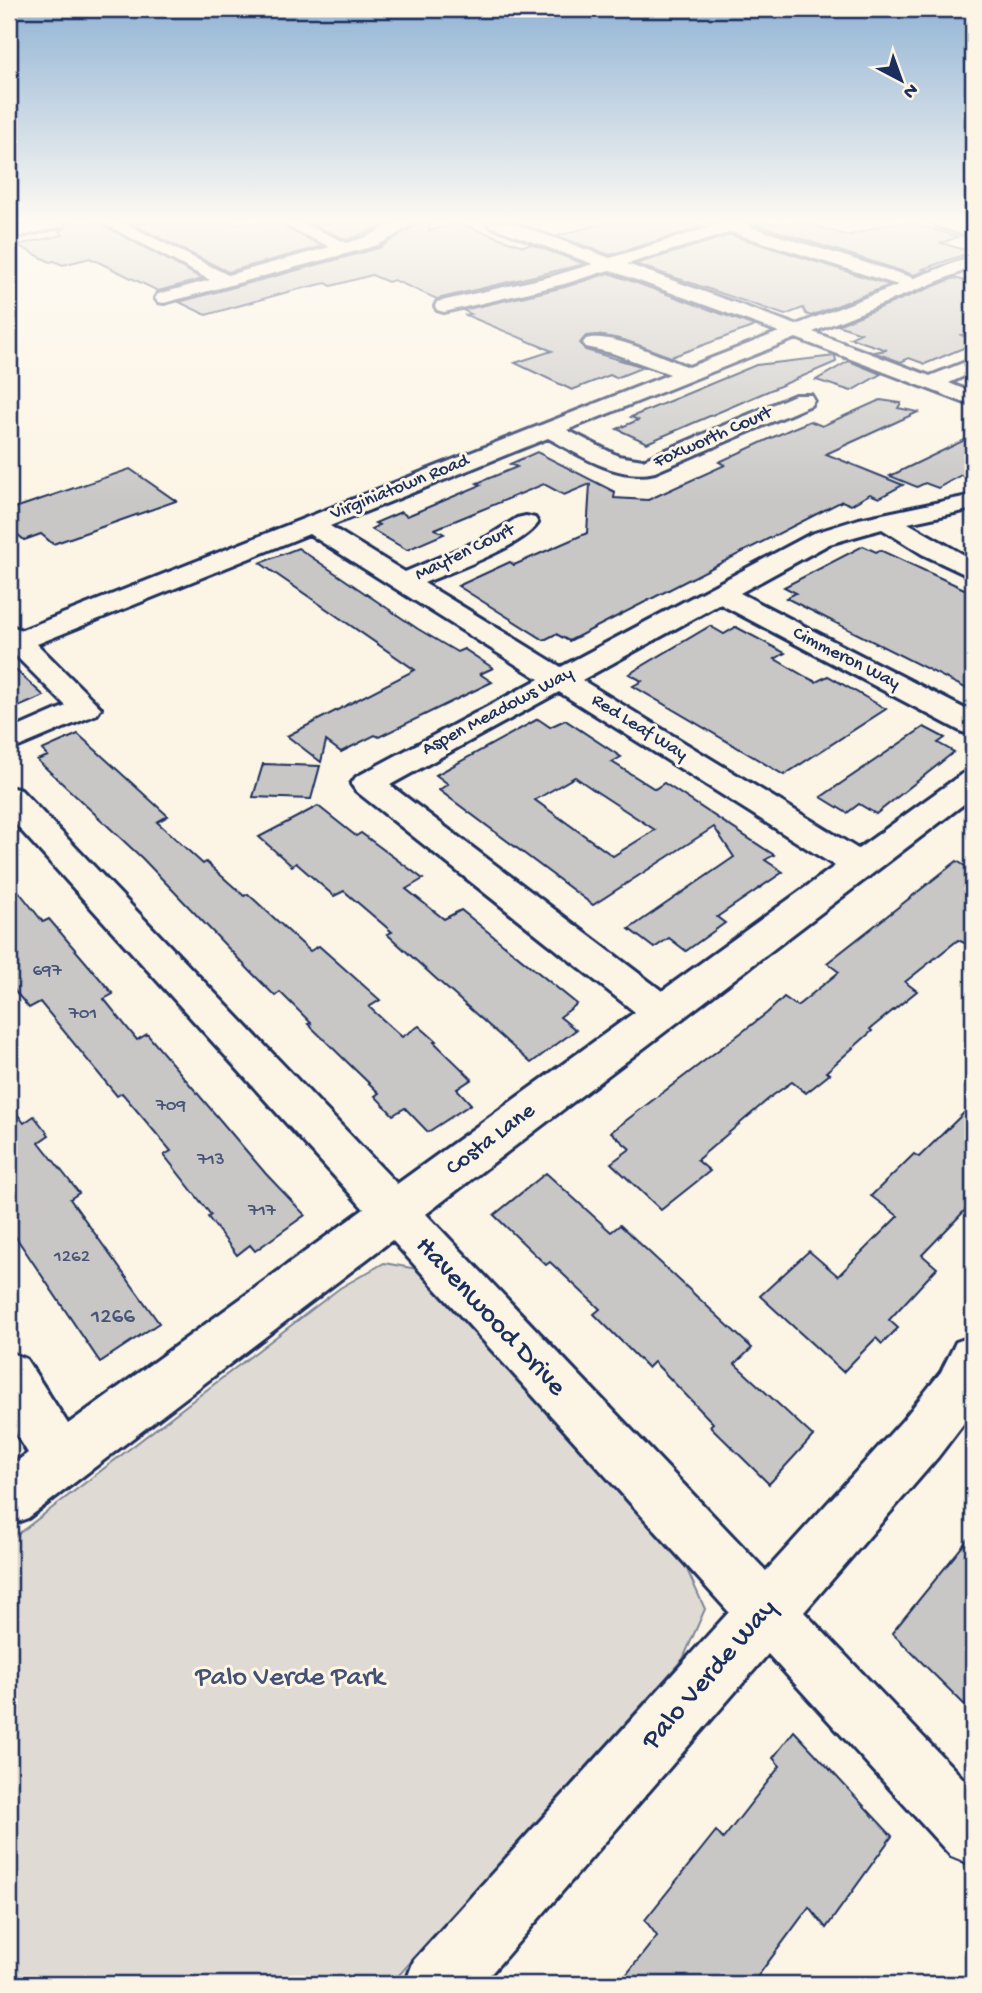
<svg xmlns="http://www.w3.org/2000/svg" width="982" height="1993" font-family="'Gochi Hand',sans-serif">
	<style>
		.green { fill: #dfdbd4; stroke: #7d8599; stroke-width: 2 }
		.building { fill: #c8c7c6; stroke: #1b2f5e; stroke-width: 2; fill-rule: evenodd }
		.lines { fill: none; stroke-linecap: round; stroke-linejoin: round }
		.minor-casing { stroke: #1b2f5e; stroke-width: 6 }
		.minor { fill: #fcf5e5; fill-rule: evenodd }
		.labels { text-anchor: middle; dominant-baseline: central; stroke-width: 6; stroke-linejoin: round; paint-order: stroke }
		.far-street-label { font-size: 19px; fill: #1b2f5e; stroke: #fcf5e5 }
		.number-label { font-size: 19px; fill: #465578 }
		.street-label { font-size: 23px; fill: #1b2f5e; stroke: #fcf5e5 }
		.near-number-label { font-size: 23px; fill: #465578 }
		.near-street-label { font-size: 28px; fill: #1b2f5e; stroke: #fcf5e5 }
		.near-park-label { font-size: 28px; fill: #425176; stroke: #fcf5e5 }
	</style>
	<rect width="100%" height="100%" fill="#fcf5e5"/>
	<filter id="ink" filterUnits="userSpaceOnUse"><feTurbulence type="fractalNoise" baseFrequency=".0143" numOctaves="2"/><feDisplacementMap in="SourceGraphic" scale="14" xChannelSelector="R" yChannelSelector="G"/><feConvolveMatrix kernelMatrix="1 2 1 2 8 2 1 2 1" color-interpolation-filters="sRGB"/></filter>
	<g filter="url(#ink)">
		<path class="green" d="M384,1263l33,6 262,283 26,57 -22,50 -292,325h-382v-443l331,-253z"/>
		<g class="building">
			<path d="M67,223h34l102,56 -45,12 -68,-33 -27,7 -9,-4 -4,1 -33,-17 46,-10 -5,-5 6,-1z"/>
			<path d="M130,223h148l45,23 -95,26z"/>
			<path d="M309,223h80l-42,17z"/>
			<path d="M419,223h9l1,8 29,-8 65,23 7,-2 55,20 -148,35 -43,-19 -6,2 -16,-7 -41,11 -5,-3 -35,8 -85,24 -27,-13 200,-54z"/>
			<path d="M604,223h87l11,4 -92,28 -53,-19z"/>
			<path d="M752,223h54l42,13 42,-13h22l46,14 -17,6 31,9 -49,17 5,1 -14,5z"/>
			<path d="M731,235l159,50 -79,31 -5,-2 -3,-6 -18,7 -150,-51z"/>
			<path d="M609,273l146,53 -84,31 -47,-17 -27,-5 -11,1 -6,7 5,7 59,17 -28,11 -6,-3 -38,15 -57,-27 37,-12 -86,-36 5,-1 -8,-4 102,-23z"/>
			<path d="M954,278l19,5v49l-12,3 12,5v4l-48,20 -16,-6 -8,4 -28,-10 14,-2 -37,-12 11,-5 -24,-8z"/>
			<path d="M835,356l1,6 -189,81 -30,-14 21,-9 -7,-3 125,-52z"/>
			<path d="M849,361l32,13 -30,17 -35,-11z"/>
			<path d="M880,400l21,3 -3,5 20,4 -92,42 77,31 -24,13 -9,-4 -19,11 -9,-4 -273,140 -13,-7 -12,6 -86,-54 52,-24 4,3 73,-32 3,-49 -26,11 -20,-11 -109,45 9,5 -37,16 -36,-21 8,-4 -4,-2 26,-11 6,4 74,-31 -4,-2 40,-16 -7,-3 27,-12 78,40 -1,6 34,2 77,-35 -6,-3 72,-33 19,-8 12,5z"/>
			<path d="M973,436v44l-12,-5 -23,13 -13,-5 -8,4 -27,-11z"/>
			<path d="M130,469l46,32 -123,43 -12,-10 -17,6 -15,-13v-17z"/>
			<path d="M863,546l13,6 4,-2 93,43v99l-187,-94 10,-5 -12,-6z"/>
			<path d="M298,548l120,81 39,23 7,-3 29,19 -13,6 12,8 -113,55 -4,-2 -34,17 -15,-11 -5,21 -34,-26 128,-66 -155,-107z"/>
			<path d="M710,626l14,8 12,-7 49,26 -10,6 31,18 10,5 12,-6 58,33 -102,66 -151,-89 9,-5 -13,-7z"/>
			<path d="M9,664l35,32 -35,15z"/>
			<path d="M538,719l12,8 15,-7 56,37 -9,5 43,27 9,-6 110,72 -9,5 18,12 -66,45 8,6 -39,28 -17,-13 -15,10 -25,-19 105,-72 -20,-30 -121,78 -154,-115 9,-6 -12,-9zM575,777l19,13 61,40 -42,26 -78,-56z"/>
			<path d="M924,727l21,11 -7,5 16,9 -78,62 -17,-10 -12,9 -26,-16z"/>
			<path d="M78,734l90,82 -11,6 46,42 3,-2 38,34 4,-2 62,57 9,-5 61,54 -11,7 33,30 17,-11 17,15 -2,1 38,37 -15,10 14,15 -43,28 -23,-24 -12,7 -18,-19 4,-3 -71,-69 3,-1 -31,-31 -5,4 -23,-23 -110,-115 -105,-98 11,-4 -6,-6z"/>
			<path d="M263,764l57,2 -9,33 -58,-2z"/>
			<path d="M318,806l38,30 5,-3 62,46 -17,10 38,30 17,-9 116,94 -17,13 16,13 -45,33 -98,-87 -46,-42 5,-2 -48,-41 -10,5 -38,-33 -4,3 -33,-29z"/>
			<path d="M957,861l16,10v76l-15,-7 -53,42 12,9 -47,38 2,2 -46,41 4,2 -24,19 -14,-11 -20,14 -75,64 13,11 -49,39 -50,-47 19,-14 -19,-17 156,-119 17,-16 13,9 42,-34 -12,-9z"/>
			<path d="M9,879l34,43 6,-3 64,75 -9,5 33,41 10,-6 119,140 39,41 -50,36 -5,-6 -13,10 -29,-38 3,-2 -47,-60 7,-4 -49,-58 -5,3 -77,-94 -11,6 -20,-24z"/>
			<path d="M9,1103l15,20 10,-7 15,19 -10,7 40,51 -9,6 89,124 -59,39 -91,-135z"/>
			<path d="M973,1104v98l-51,53 15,13 -48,52 9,8 -16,16 -6,-6 -33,34 -83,-76 49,-45 29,25 60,-60 -27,-20 43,-42 5,3z"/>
			<path d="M546,1173l65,59 9,-7 132,123 -17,16 78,72 -44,48 -59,-58 3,-3 -59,-61 -6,6 -54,-54 6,-5 -50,-47 -4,3 -52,-50z"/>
			<path d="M973,1533v180l-81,-80z"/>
			<path d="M794,1731l98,105 -66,92 -17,-21 -57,77h-133l38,-48 -12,-16 71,-89 7,8 57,-73 -7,-8z"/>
		</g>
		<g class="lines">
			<defs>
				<g id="minor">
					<path d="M35,223h30l-2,3 -54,13v-10z"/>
					<path d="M103,223h21l104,52 102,-28 -50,-24h22l45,20 19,-6 29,-14h21l-38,22 -214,58 -6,-1 -3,-4 3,-4 52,-14z"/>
					<path d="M488,223h24l98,35 104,-32 -2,-3h38l-2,3 166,52 59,-22v11l-160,65 117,44 43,-17v13l-24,11 24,10v13l-177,-68 -229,92 51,26 25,4 152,-65h16l3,5 -3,5 -156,67c-37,9 -75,-17 -107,-34l-218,88 75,46 82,-35 30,-19 9,-2 9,2 3,5c-16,24 -86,48 -114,60l137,84 250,-133 48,-15 114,-24v14l-65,14 65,37v18l-51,-24 -40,-25 -53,15 -89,49 233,120v21l-11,-2 -242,-128 -138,76 276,169 104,-75 11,-3v26l-547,417 340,357 136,-150 39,-49 15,-30 17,-6v75l-35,46 -134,155 169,177v76l-22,-9 -183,-202 -286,330h-77l9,-24 315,-348 -337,-372 -364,278 -19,7v-58l19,-14 -19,-31v-70l17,7 42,65 296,-215 -355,-392v-30l12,3 376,394 238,-172 -279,-221 -5,-7 5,-7 183,-98 -230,-145 -272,110 64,64 -4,6 -88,37v-20l57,-25 -53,-53h-4v-28l13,5 648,-256 -58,-21 -26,-6 -3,-4 3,-4c26,-7 77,19 103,28l90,-35 -170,-62 -45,14 -120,28 -7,-2 -2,-4 2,-4 116,-26 40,-12 -103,-38zM731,232l167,53 -102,40 -169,-61zM559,692l276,174 -173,125 -272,-206z"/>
					<path d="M935,223h26l12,4v10l-36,-11z"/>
				</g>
			</defs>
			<use href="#minor" class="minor-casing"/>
			<use href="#minor" class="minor"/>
		</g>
	</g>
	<linearGradient id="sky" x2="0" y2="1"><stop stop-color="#92b4d5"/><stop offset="0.44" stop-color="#fefaf3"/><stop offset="1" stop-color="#fefaf3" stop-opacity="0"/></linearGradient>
	<rect width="982" height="502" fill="url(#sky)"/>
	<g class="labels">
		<g class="far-street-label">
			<text transform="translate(713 438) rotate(-24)">Foxworth Court</text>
			<text transform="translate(400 488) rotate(-22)">Virginiatown Road</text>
			<text transform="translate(465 553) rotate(-26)">Mayten Court</text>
			<text transform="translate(846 659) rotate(27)">Cimmeron Way</text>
			<text transform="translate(498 712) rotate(-28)">Aspen Meadows Way</text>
			<text transform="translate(639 728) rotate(32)">Red Leaf Way</text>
		</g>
		<g class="number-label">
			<text x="47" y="971">697</text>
			<text x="83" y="1014">701</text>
			<text x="171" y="1106">709</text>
			<text x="211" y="1160">713</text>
			<text x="262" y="1211">717</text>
			<text x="72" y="1257">1262</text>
		</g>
		<g class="street-label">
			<text transform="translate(491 1140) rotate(-37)">Costa Lane</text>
		</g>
		<g class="near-number-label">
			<text x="113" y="1317">1266</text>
		</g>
		<g class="near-street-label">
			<text transform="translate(490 1317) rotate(47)">Havenwood Drive</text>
			<text transform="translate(710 1675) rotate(-49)">Palo Verde Way</text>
		</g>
		<g class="near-park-label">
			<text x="290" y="1678">Palo Verde Park</text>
		</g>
	</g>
	<rect width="982" height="1993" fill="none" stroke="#fcf5e5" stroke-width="35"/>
	<rect x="18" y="18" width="947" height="1958" fill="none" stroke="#1b2f5e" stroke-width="2.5" filter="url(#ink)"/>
	<g transform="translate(901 80) rotate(139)" stroke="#fcf5e5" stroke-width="5" paint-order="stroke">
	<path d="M0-5L12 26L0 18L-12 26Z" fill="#1b2f5e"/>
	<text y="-10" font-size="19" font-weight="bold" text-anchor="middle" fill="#1b2f5e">N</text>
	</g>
</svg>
